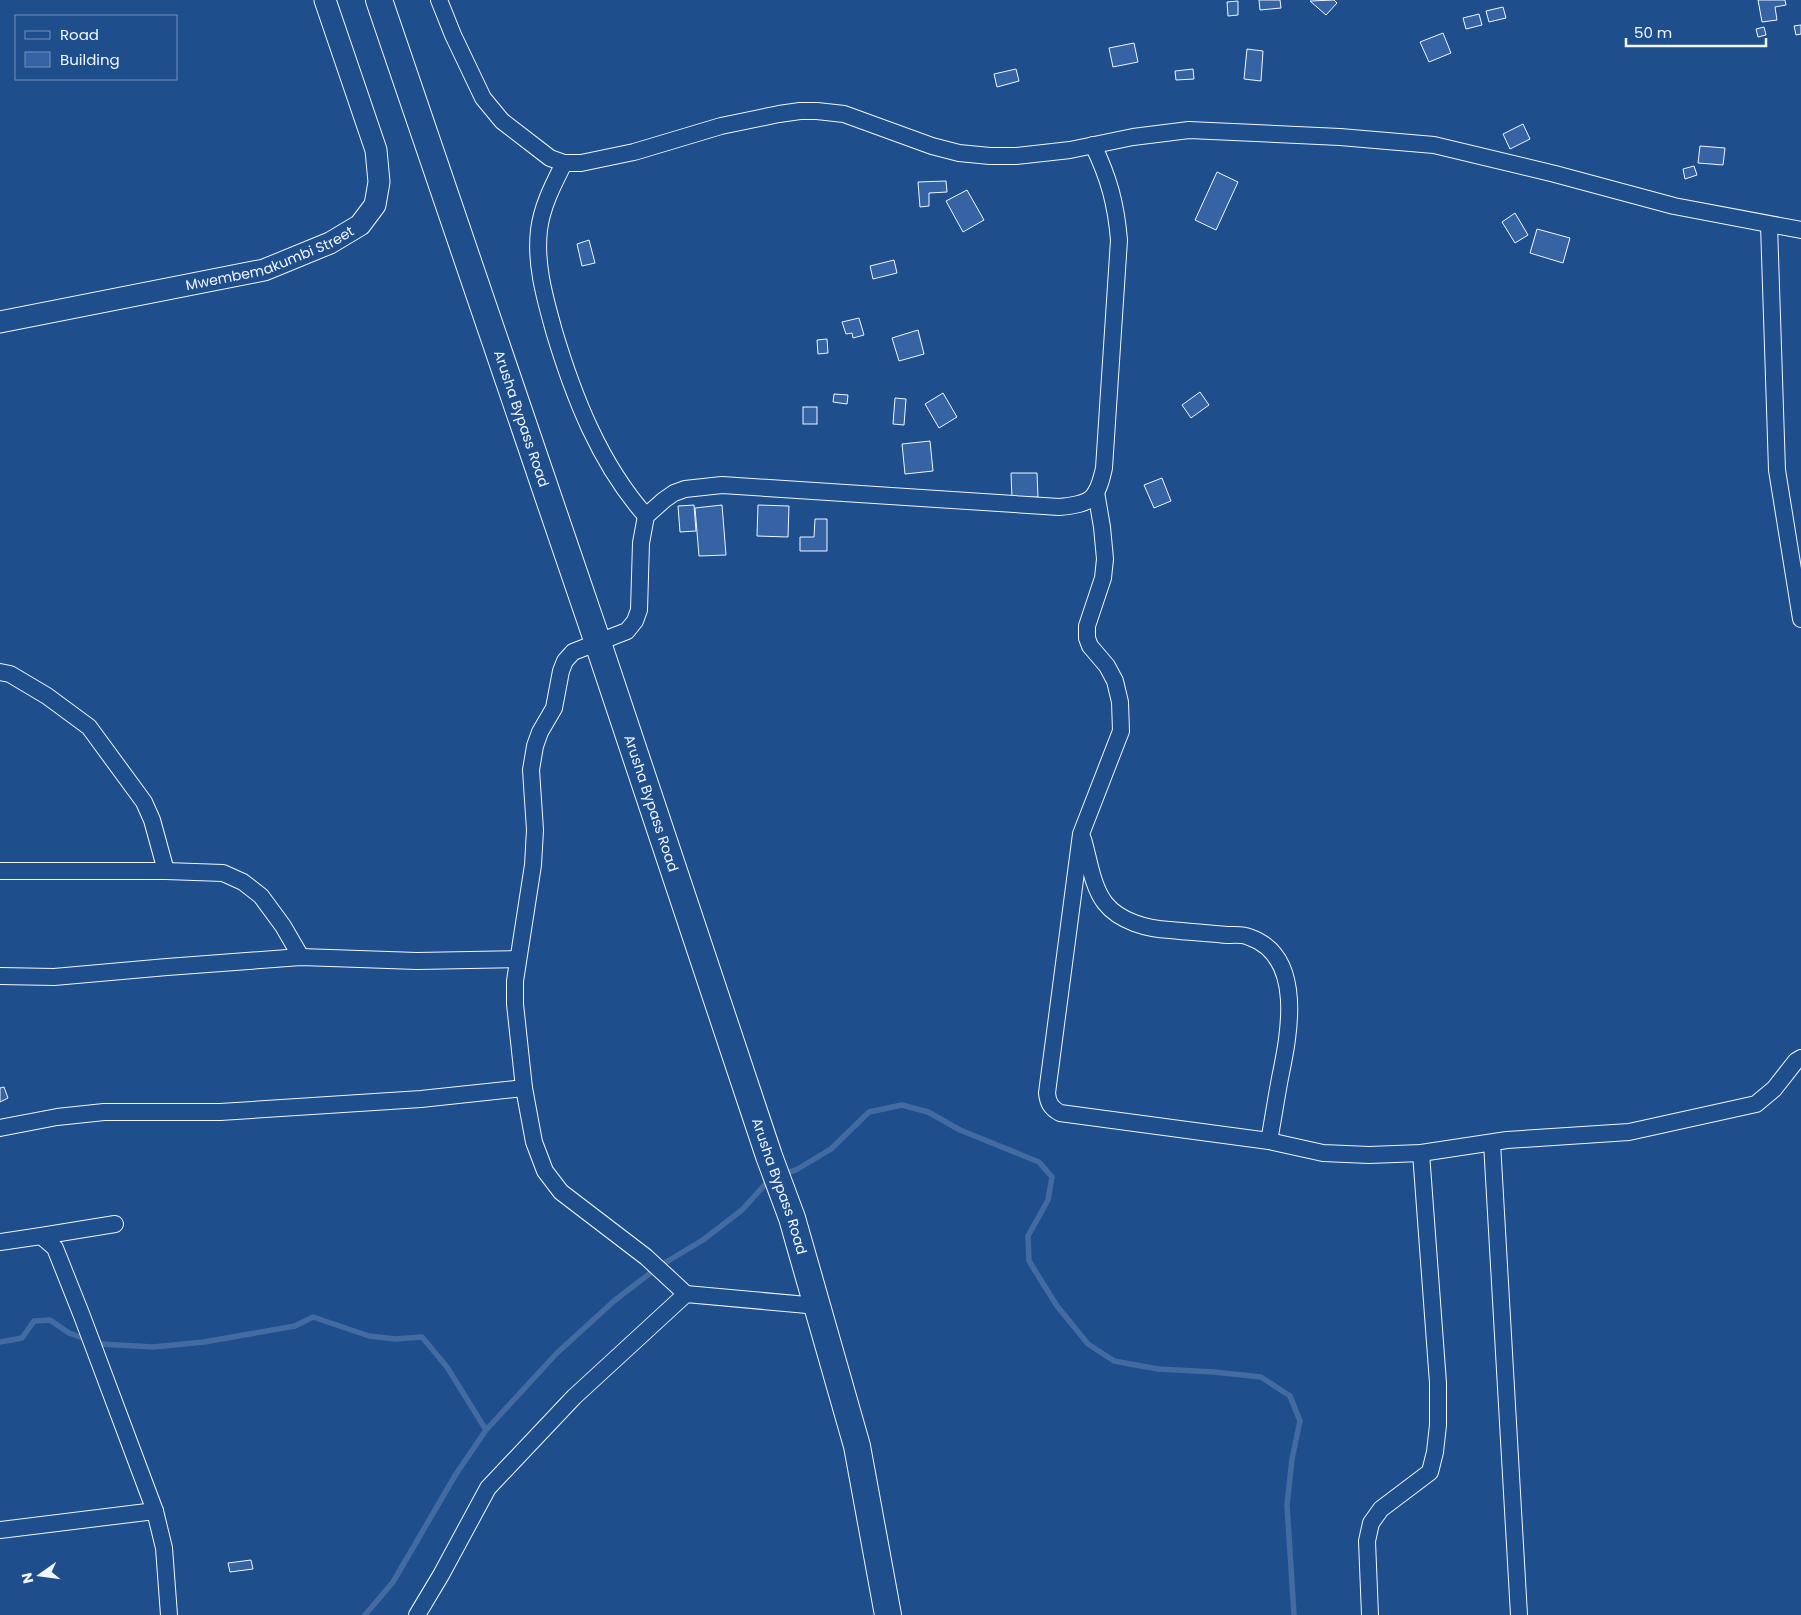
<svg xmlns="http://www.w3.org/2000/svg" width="1801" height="1615" font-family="Poppins,sans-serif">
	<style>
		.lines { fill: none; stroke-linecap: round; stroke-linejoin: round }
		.stream { stroke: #446ba0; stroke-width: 5.5 }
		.building { fill: #3563a3; stroke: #f2f6ff }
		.minor-casing { stroke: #f2f6ff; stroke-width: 18 }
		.tertiary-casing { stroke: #f2f6ff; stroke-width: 23 }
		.primary-casing { stroke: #f2f6ff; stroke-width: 28 }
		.minor { stroke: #1f4e8c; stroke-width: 16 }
		.tertiary { stroke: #1f4e8c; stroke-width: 21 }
		.primary { stroke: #1f4e8c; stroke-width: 26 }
		.labels { text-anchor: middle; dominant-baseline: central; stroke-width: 4; stroke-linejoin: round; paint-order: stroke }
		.street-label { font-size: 14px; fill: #f2f6ff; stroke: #1f4e8c }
	</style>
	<rect width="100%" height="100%" fill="#1f4e8c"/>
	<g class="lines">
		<g class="stream">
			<path d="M783,1174l13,-4 35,-21 38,-37 33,-7 26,7 32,18 79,32 13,15 -4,23 -20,36 1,25 28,45 31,38 26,17 44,8 56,3 47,5 29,19 10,25 -8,38 -5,46 7,110"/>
			<path d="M0,1342l22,-4 12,-17 16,-1 19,13 17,6"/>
			<path d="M95,1342l6,2 52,3 51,-5 91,-16 18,-9 56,19 26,3 27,-2 25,30 39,63"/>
			<path d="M365,1615l28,-33 63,-108 30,-44 71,-77 57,-52 44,-34 45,-27 39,-30 28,-31"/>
		</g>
	</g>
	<g class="building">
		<path d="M1259,0h21l1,8 -21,2z"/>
		<path d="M1334,0l3,3 -11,12 -16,-14z"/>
		<path d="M1758,0h27l1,5 -11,2 2,13 -15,2z"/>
		<path d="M1238,1v14l-10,1 -1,-14z"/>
		<path d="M1503,7l3,11 -17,4 -3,-11z"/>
		<path d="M1479,14l3,11 -16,4 -3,-11z"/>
		<path d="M1801,25v9l-5,1 -2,-9z"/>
		<path d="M1764,27l2,8 -8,2 -2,-8z"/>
		<path d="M1443,33l8,20 -22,9 -9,-20z"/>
		<path d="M1134,43l4,19 -25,5 -4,-19z"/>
		<path d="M1247,49l16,2 -2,30 -17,-2z"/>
		<path d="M1016,69l3,12 -22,6 -3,-13z"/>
		<path d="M1193,69l1,10 -18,1 -1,-9z"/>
		<path d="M1523,124l7,15 -20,10 -7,-15z"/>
		<path d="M1700,146l25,2 -2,17 -25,-2z"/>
		<path d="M1694,166l3,9 -12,4 -2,-10z"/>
		<path d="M1217,172l21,10 -22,48 -21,-10z"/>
		<path d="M946,181l1,11 -18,1v13l-9,1 -2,-25z"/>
		<path d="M967,190l17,30 -21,12 -17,-31z"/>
		<path d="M1515,213l13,22 -13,8 -13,-21z"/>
		<path d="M1537,229l33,9 -7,25 -33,-10z"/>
		<path d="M589,240l6,23 -13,3 -5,-22z"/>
		<path d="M894,260l3,13 -24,6 -3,-13z"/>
		<path d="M859,318l5,17 -11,3 -1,-5 -6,1 -4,-12z"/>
		<path d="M918,330l6,24 -25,7 -7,-23z"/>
		<path d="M827,339l1,14 -10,1 -1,-14z"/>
		<path d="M1200,392l9,13 -18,13 -9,-13z"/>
		<path d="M943,393l14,24 -18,11 -14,-24z"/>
		<path d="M834,394l14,1 -1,9 -14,-2z"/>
		<path d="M895,398l11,1 -2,26 -11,-1z"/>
		<rect x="803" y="407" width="14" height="17"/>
		<path d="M930,441l3,30 -28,3 -3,-30z"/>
		<path d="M1011,473h26l1,24 -26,1z"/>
		<path d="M1162,478l9,23 -17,7 -10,-23z"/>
		<path d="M694,505l2,26 -16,1 -2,-26z"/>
		<path d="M722,505l4,50 -27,1 -4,-48z"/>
		<path d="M758,505l31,1 -1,31 -31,-1z"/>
		<path d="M815,519h12v32h-27v-14h14z"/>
		<path d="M4,1087l4,11 -8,4v-14z"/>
		<path d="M251,1560l2,9 -23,3 -2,-9z"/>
	</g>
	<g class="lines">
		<defs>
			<g id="minor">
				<path d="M439,0l14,35 30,63 19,23 48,37 14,5h17l53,-11 87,-26 58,-12 21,-3h17l27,3 88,32 27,7 31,3h26l54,-6 63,-13 56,-7 151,7 94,8 121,29 119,32 127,24"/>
				<path d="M564,163c-11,22 -22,43 -25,67 -4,35 6,68 15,101 20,67 46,133 92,185"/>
				<path d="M1769,225l8,245 24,149"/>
				<path d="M1096,492l6,35 3,32 -2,19 -16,48v12l3,8 17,20 8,15 5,21 1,29 -40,103 -34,259c1,10 4,15 13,20l209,28 54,12 46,2 52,-2 86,-13 122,-8 127,-28 18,-15 22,-28 5,-3"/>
				<path d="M0,672l10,2 37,22 42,31 55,75 8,18 14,51"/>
				<path d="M1083,839c6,20 9,47 22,64 15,19 43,26 65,27 19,2 38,3 57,5 7,0 16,-1 22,2 56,19 40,98 31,141 -4,21 -7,42 -11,63"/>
				<path d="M0,871h166l57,2 20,9 18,14 22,30 18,31"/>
				<path d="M0,976l54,1 113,-10 134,-10 116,4 101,-2"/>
				<path d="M0,1128l57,-11 47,-5h116l201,-13 103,-11"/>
				<path d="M1492,1143l27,472"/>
				<path d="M41,1236l74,-12"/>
				<path d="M0,1242l41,-6 14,12 27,68 73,195 9,37 5,67"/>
				<path d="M686,1294l-40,-37 -85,-65 -16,-21 -11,-29 -10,-54 -9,-84v-23l18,-116 2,-35 -4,-60 4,-24 5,-14 14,-24 7,-37 4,-10 8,-9 54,-21 8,-10 4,-11 2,-67 5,-27 18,-16 10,-7 11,-4 37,-4 337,22c32,-3 38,-7 45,-39l15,-228c-3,-36 -10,-62 -26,-95"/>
				<path d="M0,1530l155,-19"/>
				<path d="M417,1615l24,-40 47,-87 86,-91 112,-103 132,12"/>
				<path d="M1370,1615l-3,-74 4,-18 10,-14 49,-37 5,-20 3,-27v-42l-17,-230"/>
			</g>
			<g id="tertiary">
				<path id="s1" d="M0,322l264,-52 66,-27 30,-18 15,-20 4,-23 -3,-32 -51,-150"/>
			</g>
			<g id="primary">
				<path id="s2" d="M379,0l219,643 171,513 23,62 65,228 31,169"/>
			</g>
		</defs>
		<use href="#minor" class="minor-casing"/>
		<use href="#tertiary" class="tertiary-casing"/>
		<use href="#primary" class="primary-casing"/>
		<use href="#minor" class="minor"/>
		<use href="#tertiary" class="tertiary"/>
		<use href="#primary" class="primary"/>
	</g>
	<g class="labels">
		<g class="street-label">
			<text stroke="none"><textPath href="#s1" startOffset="278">Mwembemakumbi Street</textPath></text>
			<text stroke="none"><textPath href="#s2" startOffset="442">Arusha Bypass Road</textPath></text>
			<text stroke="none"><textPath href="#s2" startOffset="848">Arusha Bypass Road</textPath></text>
			<text stroke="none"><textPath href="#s2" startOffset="1252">Arusha Bypass Road</textPath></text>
		</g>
	</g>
	<rect x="15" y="15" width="162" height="65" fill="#1f4e8c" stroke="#7391ba"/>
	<rect x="25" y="31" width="25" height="8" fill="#1f4e8c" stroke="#7391ba"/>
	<text x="60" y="40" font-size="15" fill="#f2f6ff">Road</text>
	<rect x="25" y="52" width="25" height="15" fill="#3563a3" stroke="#7391ba"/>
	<text x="60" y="65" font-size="15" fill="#f2f6ff">Building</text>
	<g transform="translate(40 1575) rotate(256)" stroke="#1f4e8c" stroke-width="4" paint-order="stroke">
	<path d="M0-4L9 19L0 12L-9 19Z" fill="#f2f6ff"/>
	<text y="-8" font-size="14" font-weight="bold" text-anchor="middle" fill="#f2f6ff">N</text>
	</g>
	<path d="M1626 38v8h140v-8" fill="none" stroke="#f2f6ff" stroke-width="2.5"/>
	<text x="1634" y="38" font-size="15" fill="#f2f6ff" stroke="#1f4e8c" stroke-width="4" paint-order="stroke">50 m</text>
</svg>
